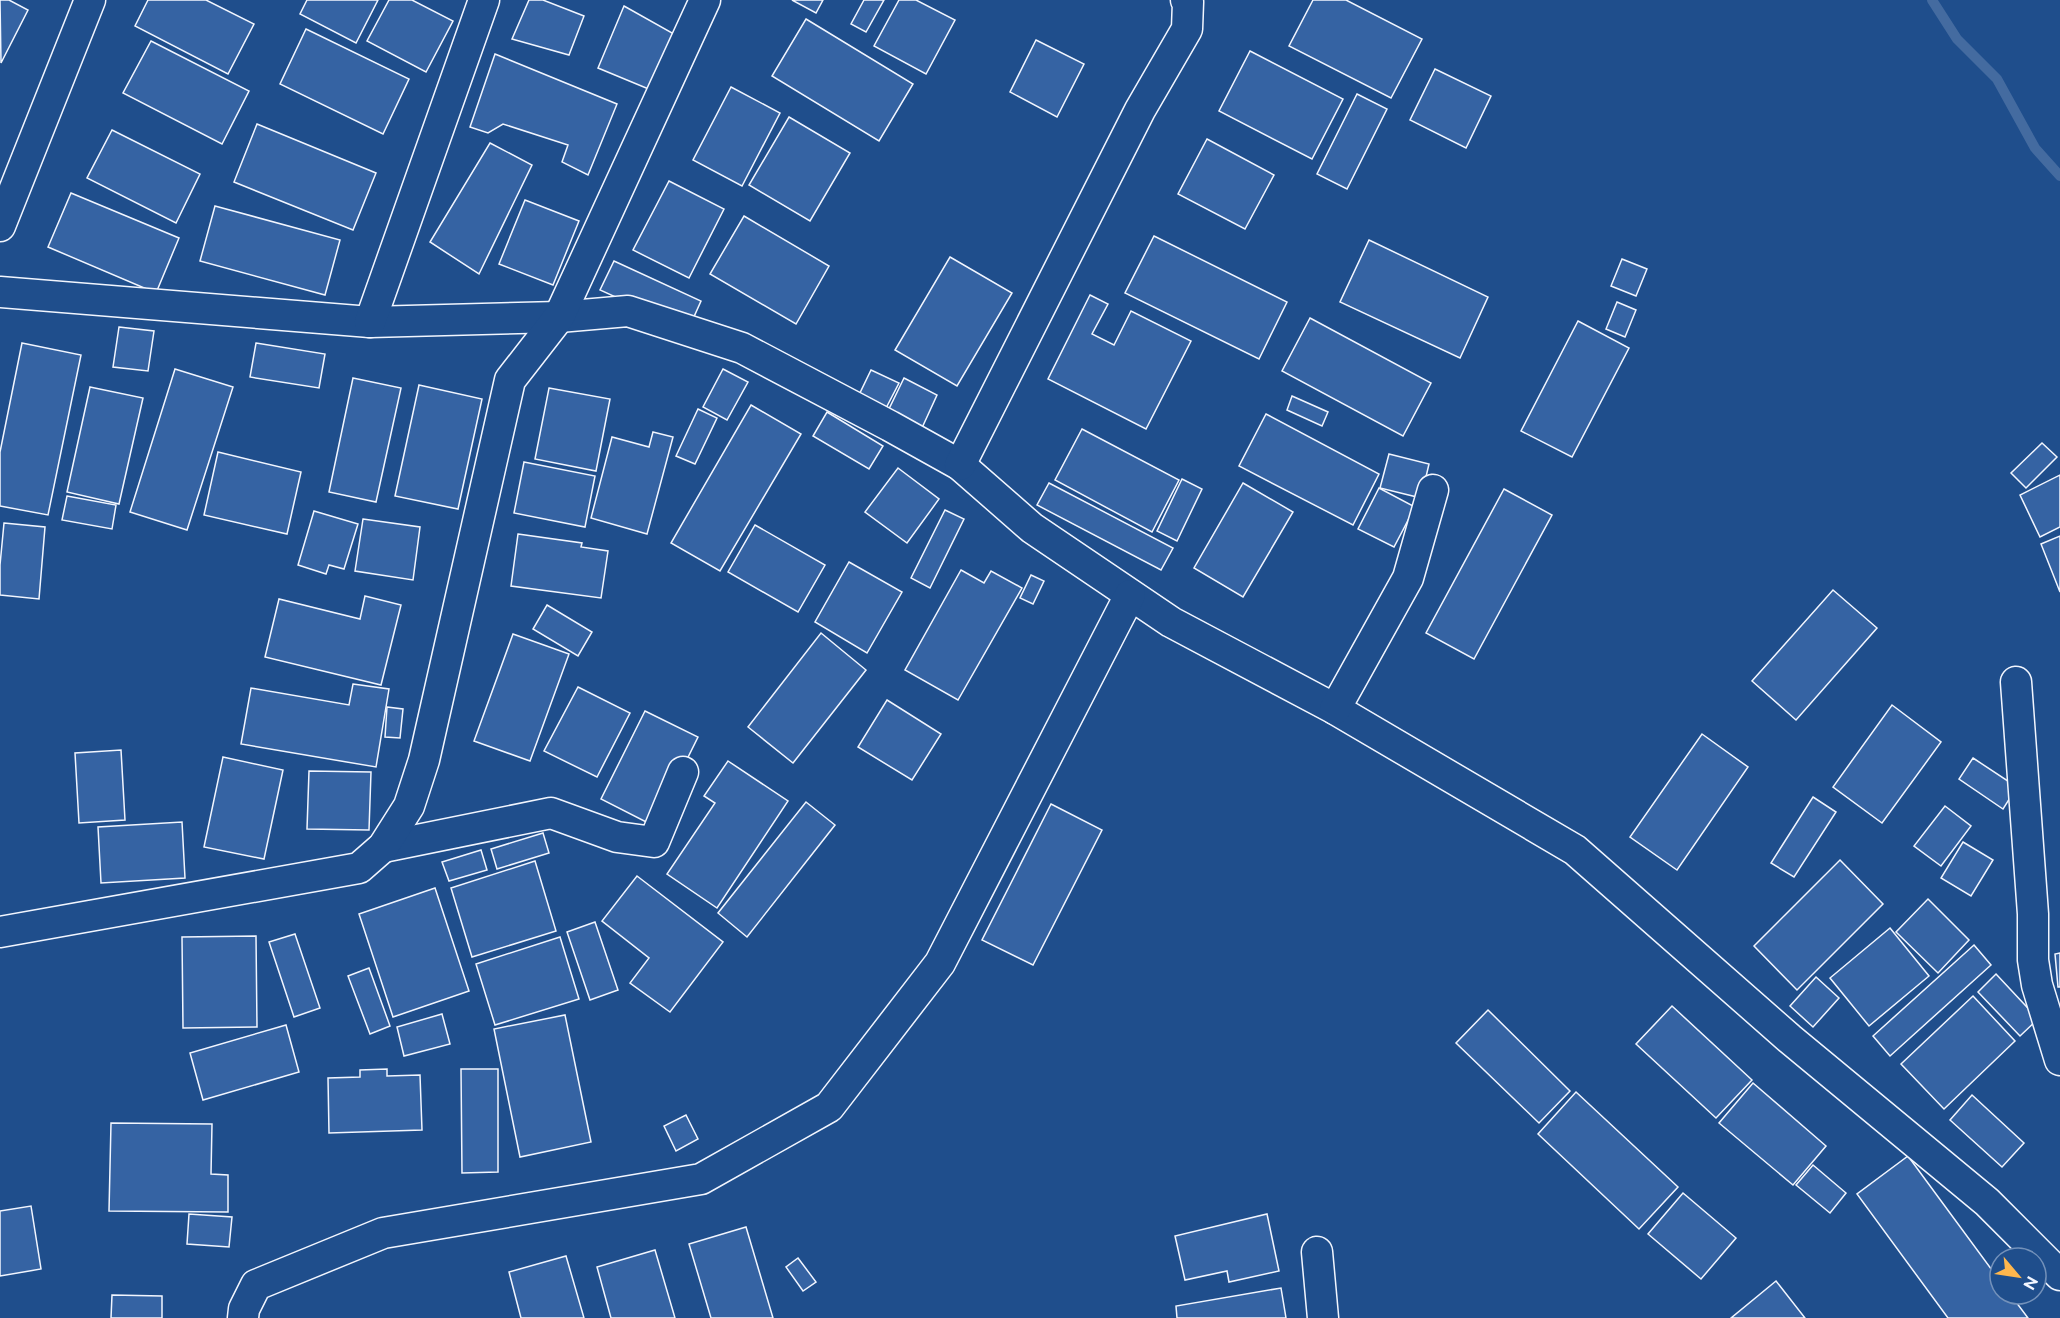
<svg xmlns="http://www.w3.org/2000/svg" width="2060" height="1318" font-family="Raleway,sans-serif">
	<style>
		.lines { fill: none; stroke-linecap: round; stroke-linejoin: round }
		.stream { stroke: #446ba0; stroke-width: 10 }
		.building { fill: #3563a3; stroke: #f2f6ff; stroke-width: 1.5 }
		.minor-casing { stroke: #f2f6ff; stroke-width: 33 }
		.minor { stroke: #1f4e8c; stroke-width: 30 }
	</style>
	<rect width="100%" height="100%" fill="#1f4e8c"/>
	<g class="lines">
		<path class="stream" d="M1932,0l25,39 40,40 38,69 25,28"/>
	</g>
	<g class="building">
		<path d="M0,0h9l19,10 -27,53z"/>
		<path d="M148,0h58l48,24 -26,50 -93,-48z"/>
		<path d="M307,0h71l-22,43 -56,-29z"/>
		<path d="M389,0h23l41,21 -27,51 -59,-31z"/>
		<path d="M529,0h14l41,16 -15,39 -57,-16z"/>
		<path d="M792,0h31l-7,13z"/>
		<path d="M864,0h20l-18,32 -15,-8z"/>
		<path d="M899,0h17l39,20 -29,54 -52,-28z"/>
		<path d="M1313,0h33l76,39 -31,59 -102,-52z"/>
		<path d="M624,6l50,28 -23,56 -53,-22z"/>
		<path d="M806,19l107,65 -34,57 -107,-65z"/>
		<path d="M306,29l103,50 -26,55 -103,-50z"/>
		<path d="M1036,40l48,24 -27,53 -47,-25z"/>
		<path d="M151,41l98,50 -27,53 -99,-51z"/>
		<path d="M1250,51l93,48 -31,60 -93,-48z"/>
		<path d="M495,54l122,50 -29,71 -26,-13 6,-17 -65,-21 -15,9 -18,-6z"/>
		<path d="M1435,69l56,27 -25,52 -56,-28z"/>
		<path d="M731,87l49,26 -38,73 -49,-26z"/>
		<path d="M1357,94l30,15 -40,80 -30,-15z"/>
		<path d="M789,117l61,36 -40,68 -61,-36z"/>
		<path d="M257,124l119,49 -23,57 -119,-48z"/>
		<path d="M112,130l88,44 -24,49 -89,-45z"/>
		<path d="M1207,139l67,36 -29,54 -67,-35z"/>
		<path d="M490,143l42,22 -53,109 -49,-32z"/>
		<path d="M669,181l55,28 -35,69 -56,-28z"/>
		<path d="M71,193l108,45 -23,55 -108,-46z"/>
		<path d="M525,200l54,21 -26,64 -54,-21z"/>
		<path d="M215,206l125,34 -15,55 -125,-34z"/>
		<path d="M744,216l85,50 -33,58 -86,-50z"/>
		<path d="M1154,236l133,66 -28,57 -134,-66z"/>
		<path d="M1369,240l119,57 -28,61 -120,-56z"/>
		<path d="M950,257l62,36 -55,93 -62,-36z"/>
		<path d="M1622,259l25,10 -11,27 -25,-10z"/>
		<path d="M614,261l87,40 -13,29 -88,-40z"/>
		<path d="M1090,295l18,9 -16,30 22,11 17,-34 60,30 -45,88 -98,-50z"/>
		<path d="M1617,302l19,8 -11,27 -19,-8z"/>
		<path d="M1310,318l121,65 -28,53 -121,-65z"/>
		<path d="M1578,321l51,27 -57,109 -51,-26z"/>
		<path d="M119,327l35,4 -6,40 -35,-4z"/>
		<path d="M22,343l59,12 -33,160 -48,-9v-54z"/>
		<path d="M256,343l69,11 -6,34 -69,-11z"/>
		<path d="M175,369l58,18 -46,143 -57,-18z"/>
		<path d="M723,369l25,13 -21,38 -24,-13z"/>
		<path d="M871,370l28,13 -14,27 -27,-13z"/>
		<path d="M353,378l48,10 -25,114 -47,-10z"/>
		<path d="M904,378l33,17 -16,35 -34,-17z"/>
		<path d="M419,385l63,14 -24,110 -63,-13z"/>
		<path d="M90,387l53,11 -24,106 -52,-12z"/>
		<path d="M549,388l61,11 -14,72 -61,-12z"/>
		<path d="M1292,396l36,16 -6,14 -35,-16z"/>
		<path d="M751,405l50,29 -81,137 -49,-28z"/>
		<path d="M698,409l19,9 -22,46 -19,-8z"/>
		<path d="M827,412l56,34 -14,23 -56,-33z"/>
		<path d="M1266,414l113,60 -26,51 -114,-59z"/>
		<path d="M1082,429l97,51 -27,52 -97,-52z"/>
		<path d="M653,432l20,5 -26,97 -56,-16 21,-81 37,10z"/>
		<path d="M2042,443l15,14 -31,31 -15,-15z"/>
		<path d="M218,452l83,20 -14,62 -83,-19z"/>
		<path d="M1389,454l40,10 -8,34 -41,-10z"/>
		<path d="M524,462l71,14 -10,51 -71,-14z"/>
		<path d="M898,468l41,31 -32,44 -42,-31z"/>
		<path d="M2060,475v52l-20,10 -20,-42z"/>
		<path d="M1182,479l20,10 -25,52 -20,-10z"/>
		<path d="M1049,483l124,65 -12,22 -124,-65z"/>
		<path d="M1243,483l50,29 -50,85 -49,-29z"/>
		<path d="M1379,488l36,19 -21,40 -36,-18z"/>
		<path d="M1504,489l48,26 -78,144 -48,-26z"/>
		<path d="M67,496l49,9 -4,24 -50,-9z"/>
		<path d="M945,510l19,9 -34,69 -19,-10z"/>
		<path d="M314,511l44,13 -14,45 -15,-4 -3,9 -28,-9z"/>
		<path d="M363,519l57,8 -7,53 -58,-9z"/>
		<path d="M4,523l41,4 -6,72 -39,-4v-30z"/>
		<path d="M755,525l70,40 -27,47 -70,-40z"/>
		<path d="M518,534l64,9 -1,4 27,4 -7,47 -90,-12z"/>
		<path d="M2060,536v56l-19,-48z"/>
		<path d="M849,562l53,30 -35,61 -52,-31z"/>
		<path d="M961,570l23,13 7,-12 31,17 -64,112 -53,-30z"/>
		<path d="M1031,575l13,6 -11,23 -13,-6z"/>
		<path d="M1833,590l44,38 -81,92 -44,-39z"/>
		<path d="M365,596l36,9 -20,80 -116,-28 14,-58 81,20z"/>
		<path d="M547,605l45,27 -14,24 -45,-27z"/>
		<path d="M821,633l45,37 -73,93 -45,-36z"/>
		<path d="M513,634l56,20 -39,107 -56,-20z"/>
		<path d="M353,684l36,5 -13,78 -135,-23 10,-56 98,17z"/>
		<path d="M578,687l52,26 -33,64 -53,-26z"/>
		<path d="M887,700l54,34 -29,46 -54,-33z"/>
		<path d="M1892,705l49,37 -59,81 -49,-36z"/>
		<path d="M387,707l16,2 -3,29 -15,-1z"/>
		<path d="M645,711l53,26 -44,89 -53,-27z"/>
		<path d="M1702,734l46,33 -71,103 -47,-33z"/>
		<path d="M121,750l4,70 -46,3 -4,-70z"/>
		<path d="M223,757l60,13 -19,89 -60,-12z"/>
		<path d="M1973,758l44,29 -14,22 -44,-30z"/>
		<path d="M728,761l60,40 -71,107 -50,-34 48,-71 -11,-7z"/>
		<path d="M309,771l62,1 -2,58 -62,-1z"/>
		<path d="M1813,797l23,15 -42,65 -23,-14z"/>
		<path d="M806,802l29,23 -88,112 -29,-24z"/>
		<path d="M1051,804l51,26 -69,135 -51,-25z"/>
		<path d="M1945,806l26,20 -30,40 -27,-20z"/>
		<path d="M182,822l3,56 -84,5 -3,-56z"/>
		<path d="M543,833l6,20 -52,16 -6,-20z"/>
		<path d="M1963,842l30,18 -22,36 -30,-18z"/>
		<path d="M481,850l6,20 -38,11 -7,-19z"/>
		<path d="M1840,860l43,44 -86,86 -43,-44z"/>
		<path d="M535,861l21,70 -84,26 -21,-69z"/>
		<path d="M637,876l86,66 -53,70 -40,-29 19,-25 -47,-37z"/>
		<path d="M435,888l34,103 -76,26 -34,-103z"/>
		<path d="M1928,899l41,41 -31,33 -42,-41z"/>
		<path d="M595,922l23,68 -28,10 -23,-68z"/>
		<path d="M1890,928l39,48 -60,50 -39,-48z"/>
		<path d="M295,934l25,74 -26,9 -25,-75z"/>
		<path d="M256,936l1,91 -74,1 -1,-91z"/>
		<path d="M560,937l19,62 -84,26 -19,-61z"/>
		<path d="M1974,945l17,20 -101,91 -17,-20z"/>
		<path d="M2060,953v34h-2l-3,-33z"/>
		<path d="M369,968l21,58 -20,8 -22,-58z"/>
		<path d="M1996,974l42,45 -18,17 -42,-44z"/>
		<path d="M1816,977l23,21 -26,29 -23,-21z"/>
		<path d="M1973,996l42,45 -71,68 -43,-45z"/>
		<path d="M1672,1006l80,74 -36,38 -80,-74z"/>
		<path d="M1488,1010l82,81 -31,32 -83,-80z"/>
		<path d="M442,1014l8,30 -46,12 -7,-29z"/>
		<path d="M565,1015l26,127 -71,15 -26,-128z"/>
		<path d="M286,1025l13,47 -96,28 -13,-47z"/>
		<path d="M387,1069v7l33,-1 2,55 -93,3 -1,-55 32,-1v-7z"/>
		<path d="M461,1069h37v103l-36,1z"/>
		<path d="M1753,1083l73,63 -33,39 -74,-62z"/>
		<path d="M1576,1092l102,95 -39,42 -101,-95z"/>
		<path d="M1972,1095l52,48 -22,24 -52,-47z"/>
		<path d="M686,1115l12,24 -22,12 -12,-25z"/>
		<path d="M111,1123l101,1 -1,50 17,1v37l-119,-1z"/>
		<path d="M1908,1156l92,125v13h10l18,24h-80l-91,-124z"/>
		<path d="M1813,1165l33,28 -16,20 -34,-28z"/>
		<path d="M1683,1193l53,45 -35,41 -53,-45z"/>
		<path d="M31,1206l10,63 -41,7v-65z"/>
		<path d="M189,1214l43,3 -3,30 -42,-3z"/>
		<path d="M1267,1214l12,57 -50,11 -2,-11 -42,9 -10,-44z"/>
		<path d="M746,1227l27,91h-62l-22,-74z"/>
		<path d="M655,1250l20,68h-64l-14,-51z"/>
		<path d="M566,1256l18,62h-63l-12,-46z"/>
		<path d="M798,1258l18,24 -13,9 -17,-24z"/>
		<path d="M1776,1281l29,37h-74z"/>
		<path d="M1281,1288l5,30h-109l-1,-12z"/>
		<path d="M112,1295l50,1v22h-51z"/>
	</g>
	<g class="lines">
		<defs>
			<g id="minor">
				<path d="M0,226l90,-226"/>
				<path d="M0,292l370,30 189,-5 69,-6 114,37 148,78 70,39 72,63 139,94 164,87 240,141 215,189 197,163 73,73"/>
				<path d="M370,322l114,-322"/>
				<path d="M960,465l180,-355 47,-81 1,-27 -2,-2"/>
				<path d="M2016,682l17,232v46l4,25 23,75"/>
				<path d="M1335,709l73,-131 25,-88"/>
				<path d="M383,847l168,-34 66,24 37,5 29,-70"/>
				<path d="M0,932l359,-64 24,-21 26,-41 15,-46 86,-380 49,-63 146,-317"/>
				<path d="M1317,1252l6,66"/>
				<path d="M243,1318l1,-9 12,-24 127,-52 318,-54 128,-72 111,-144 190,-368"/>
			</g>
		</defs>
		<use href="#minor" class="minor-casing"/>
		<use href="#minor" class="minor"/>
	</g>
	<g transform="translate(2018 1276) rotate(119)"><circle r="28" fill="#1f4e8c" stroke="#7391ba" stroke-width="1.5"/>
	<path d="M0-4.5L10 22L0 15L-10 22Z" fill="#ffb74d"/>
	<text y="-9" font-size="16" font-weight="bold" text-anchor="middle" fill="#f2f6ff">N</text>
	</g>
</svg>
